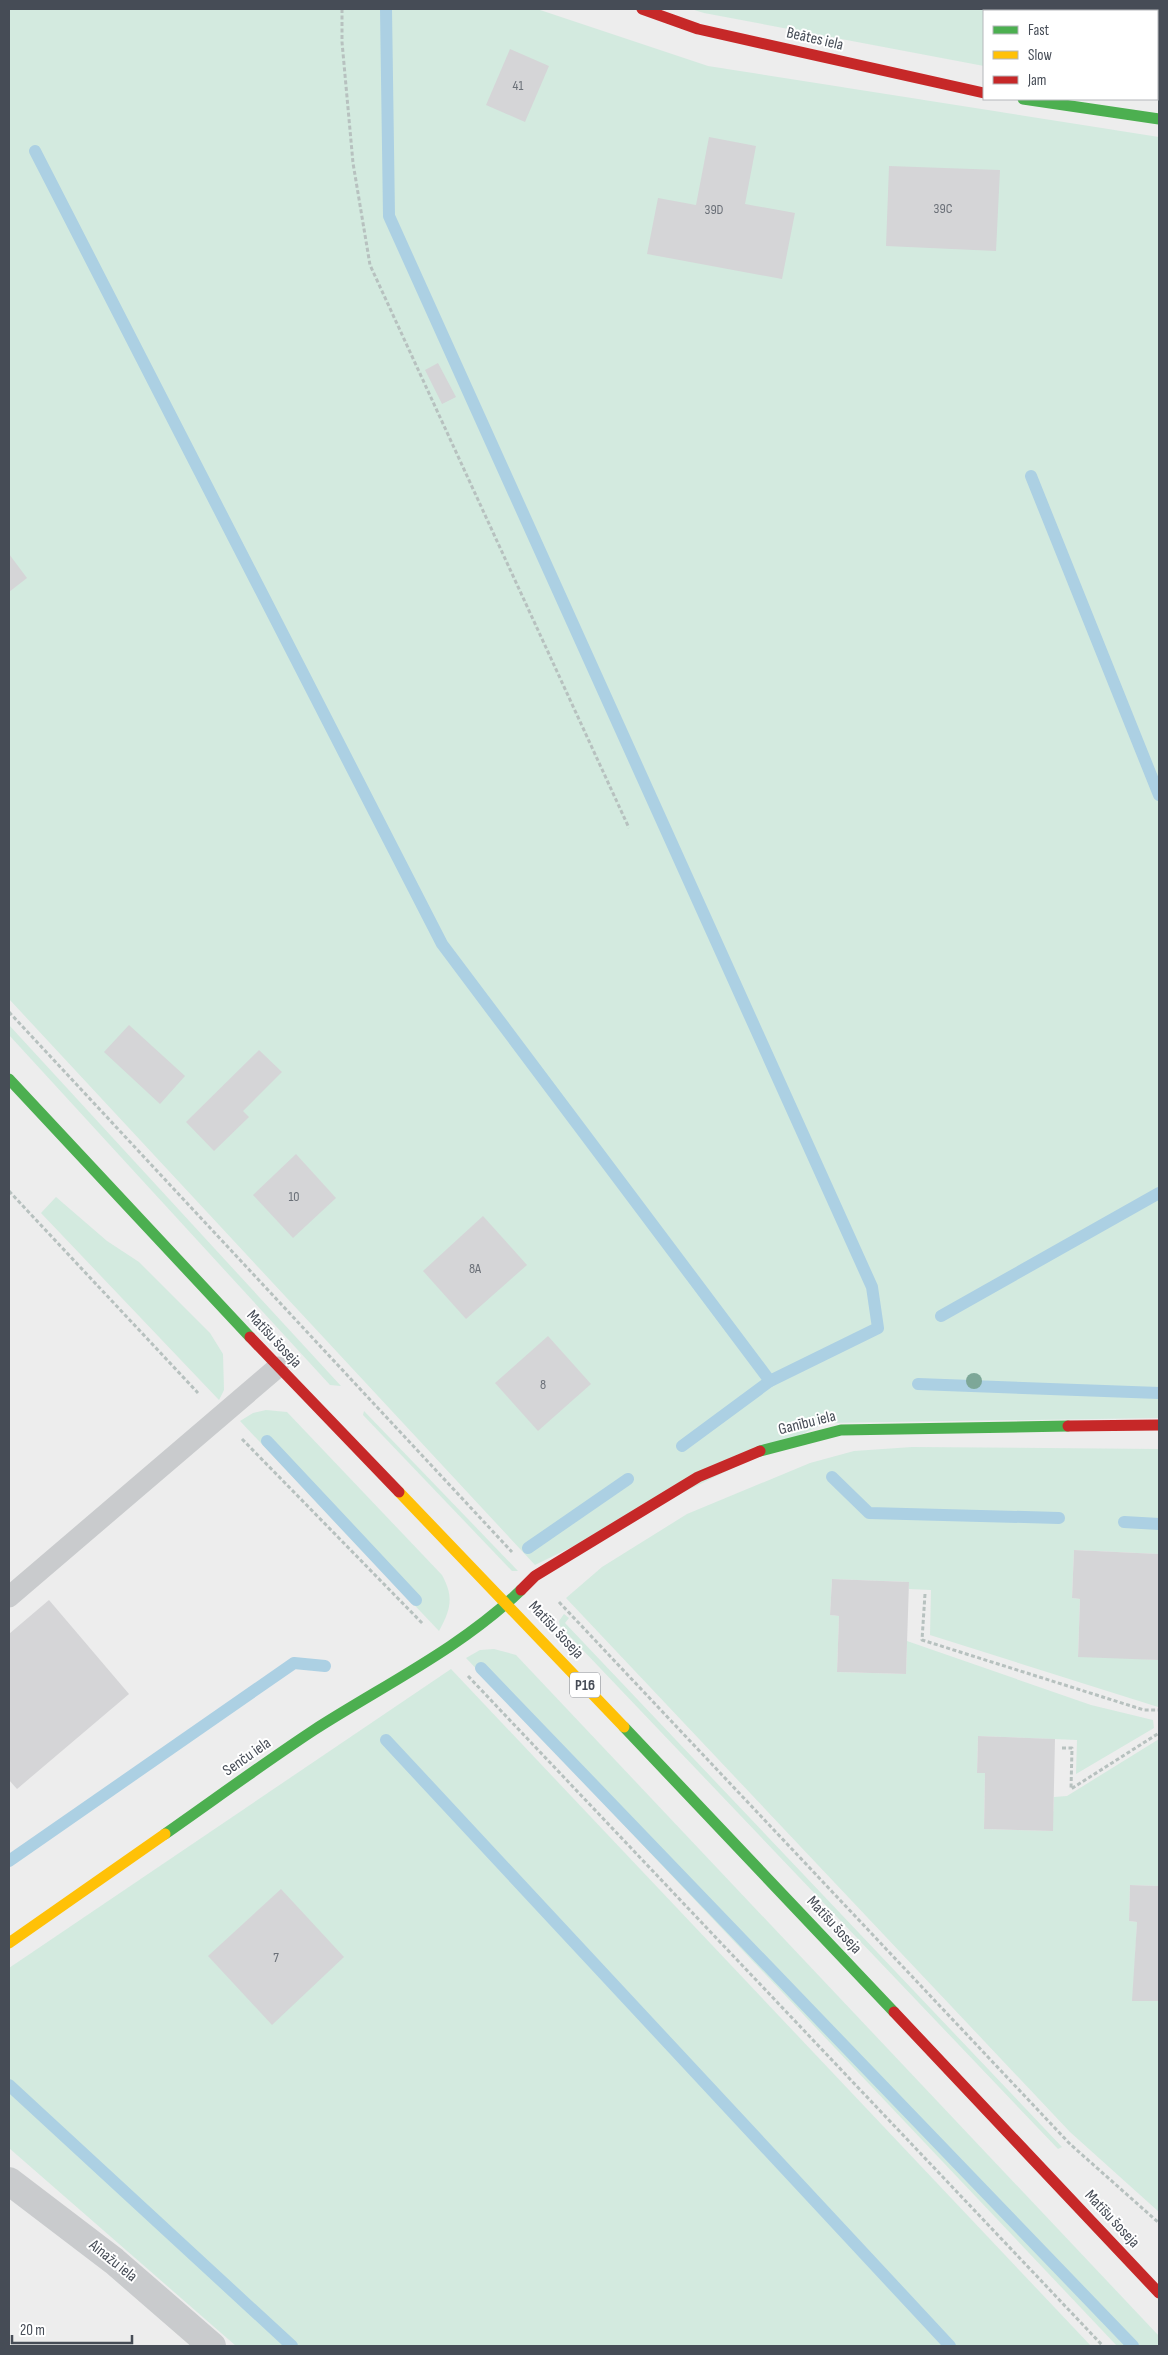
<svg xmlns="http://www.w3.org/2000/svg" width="1168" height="2355" font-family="'Sofia Sans Condensed',sans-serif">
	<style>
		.green { fill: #d3eadf }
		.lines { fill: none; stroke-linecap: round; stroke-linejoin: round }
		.stream { stroke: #acd0e3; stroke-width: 12 }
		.building { fill: #d5d5d7 }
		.path { stroke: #b7c1bf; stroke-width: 3; stroke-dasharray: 4 2.5; stroke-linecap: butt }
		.lane { stroke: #c9cbcd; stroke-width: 21 }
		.street { stroke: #c9cbcd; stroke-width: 28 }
		.fast { stroke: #4caf50; stroke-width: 11 }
		.slow { stroke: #ffc107; stroke-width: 11 }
		.jam { stroke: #c62828; stroke-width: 11 }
		.tree { fill: #7da798 }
		.labels { text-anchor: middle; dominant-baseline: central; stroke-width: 4; stroke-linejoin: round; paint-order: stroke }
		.number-label { font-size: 14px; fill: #6b7078 }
		.shield { fill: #fff; stroke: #7e8289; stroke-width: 1 }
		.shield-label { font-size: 15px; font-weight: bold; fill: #464c56 }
		.street-label { font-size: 16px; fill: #464c56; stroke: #fff }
	</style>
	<rect width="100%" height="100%" fill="#ededed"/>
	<g class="green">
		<path d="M9,9h528l171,57 451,71v1281l-334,5 -290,142 -526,-566z"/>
		<path d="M691,9h468v86l-2,-1v-83h-173v55l-280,-53z"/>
		<path d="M9,1025l332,361 -11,-1 -321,-350z"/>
		<path d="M56,1197l51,44 32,21 71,71 13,21 1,36 -5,10 -178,-187z"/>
		<path d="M266,1410l21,2 155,163c12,22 9,34 -3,56l-199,-210 13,-8z"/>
		<path d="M364,1411l154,160h-6l-149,-156z"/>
		<path d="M912,1447l247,2v105l-85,-4 -2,48 8,1 -2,56 81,5 -1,47 -228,-72 1,-45 -22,-1v-7l-77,-3 -2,36 9,1 -2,56 69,2 1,-33 184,64 62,15 1,8 -78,46 1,-34 -99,-4 -1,36 8,1 -1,56 68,2 2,-34 13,-1 92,-57v147l-29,-1 -1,36 8,1 -4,78 26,1v211l-89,-80 -504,-534 36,-31 85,-53 123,-51 44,-12z"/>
		<path d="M564,1614l5,4 -4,5 497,524 -4,2 -498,-523 -1,-5z"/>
		<path d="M494,1649l22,6 643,681v10h-42l-651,-688 14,-8z"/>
		<path d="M451,1669l640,677h-855l-227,-198v-180z"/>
	</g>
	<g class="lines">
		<g class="stream">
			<path d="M386,9l3,207 483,1071 6,41 -108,53 -88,65"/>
			<path d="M35,151l407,793 328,437"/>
			<path d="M1031,476l128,319"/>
			<path d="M941,1316l218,-123"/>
			<path d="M918,1384l241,9"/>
			<path d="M267,1441l149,159"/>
			<path d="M832,1477l37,36 190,5"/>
			<path d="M1124,1522l35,2"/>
			<path d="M528,1548l100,-69"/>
			<path d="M481,1668l652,678"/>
			<path d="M386,1740l564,606"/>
			<path d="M9,1861l285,-198 31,3"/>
			<path d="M9,2085l283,261"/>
		</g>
	</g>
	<g class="building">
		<path d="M510,49l39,17 -24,56 -39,-17z"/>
		<path d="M709,137l47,9 -11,58 50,9 -13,66 -135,-25 11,-56 38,7z"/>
		<path d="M889,166l111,4 -4,81 -110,-5z"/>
		<path d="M438,363l18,34 -14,7 -17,-34z"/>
		<path d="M9,554l18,24 -18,14z"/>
		<path d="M129,1025l56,51 -25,28 -56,-52z"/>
		<path d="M259,1050l23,22 -39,39 6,6 -35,34 -28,-29z"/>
		<path d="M296,1154l40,44 -43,40 -40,-43z"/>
		<path d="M483,1216l44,49 -61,54 -43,-48z"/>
		<path d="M548,1336l43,48 -53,47 -43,-48z"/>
		<path d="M1074,1550l85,4v106l-81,-3 2,-58 -8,-1z"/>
		<path d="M832,1579l77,3 -3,92 -69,-2 2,-56 -9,-1z"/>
		<path d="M49,1600l80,94 -112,95 -8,-9v-146z"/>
		<path d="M978,1736l77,3 -2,92 -69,-2 1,-56h-8z"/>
		<path d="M1130,1885l29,1v115h-27l5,-79 -8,-1z"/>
		<path d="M281,1889l63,68 -72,68 -64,-69z"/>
	</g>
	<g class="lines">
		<g class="path">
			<path d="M342,9v33l11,121 17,102 259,563"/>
			<path d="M989,9l15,2"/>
			<path d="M1157,37h2"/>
			<path d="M9,1012l503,540"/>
			<path d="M9,1191l189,202"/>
			<path d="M242,1439l181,185"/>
			<path d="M925,1594l-3,46 222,70h15"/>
			<path d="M559,1602l511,542 89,79"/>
			<path d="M468,1676l635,670"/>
			<path d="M1062,1748h10l-1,41 88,-56"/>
		</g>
		<path class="lane" d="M9,1597l269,-230"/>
		<path class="street" d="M9,2181l105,80 98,85"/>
		<g class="fast">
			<path d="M1023,99l136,20"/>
			<path d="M9,1079l241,258"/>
			<path d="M760,1451l81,-21 227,-4"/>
			<path d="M624,1727l270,285"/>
			<path d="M165,1834c50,-35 99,-71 149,-104 70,-45 147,-82 207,-140"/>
		</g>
		<g class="slow">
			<path d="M399,1492l225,235"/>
			<path d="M9,1943l156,-109"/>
		</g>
		<g class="jam">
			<path d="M642,9l56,20 286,64"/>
			<path d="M250,1337l149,155"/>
			<path d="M1068,1426l91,-1"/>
			<path d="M521,1590l14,-14 163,-99 62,-26"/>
			<path d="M894,2012l265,281"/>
		</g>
	</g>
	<circle class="tree" cx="974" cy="1381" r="8"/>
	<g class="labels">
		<g class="number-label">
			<text x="518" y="85">41</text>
			<text x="943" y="208">39C</text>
			<text x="714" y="209">39D</text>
			<text x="294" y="1196">10</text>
			<text x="475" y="1268">8A</text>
			<text x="543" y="1384">8</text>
			<text x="276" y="1957">7</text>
		</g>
		<rect class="shield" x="570" y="1672.5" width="30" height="25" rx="4"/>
		<g class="shield-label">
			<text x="585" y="1685">P16</text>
		</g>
		<g class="street-label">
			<text transform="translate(815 39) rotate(13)">Beātes iela</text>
			<text transform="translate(274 1339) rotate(47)">Matīšu šoseja</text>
			<text transform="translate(807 1423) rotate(-14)">Ganību iela</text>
			<text transform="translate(556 1630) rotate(47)">Matīšu šoseja</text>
			<text transform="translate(247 1757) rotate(-35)">Senču iela</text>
			<text transform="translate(834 1925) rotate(47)">Matīšu šoseja</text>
			<text transform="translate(1112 2219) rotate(47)">Matīšu šoseja</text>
			<text transform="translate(113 2261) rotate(39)">Ainažu iela</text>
		</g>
	</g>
	<rect width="1168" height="2355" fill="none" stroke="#464c56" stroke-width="20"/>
	<rect x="983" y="10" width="175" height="90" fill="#ffffff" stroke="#b5b7bb"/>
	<rect x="993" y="26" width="25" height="8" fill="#4caf50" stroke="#b5b7bb"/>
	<text x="1028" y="35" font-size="15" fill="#464c56">Fast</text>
	<rect x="993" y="51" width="25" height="8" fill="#ffc107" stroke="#b5b7bb"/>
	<text x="1028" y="60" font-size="15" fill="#464c56">Slow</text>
	<rect x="993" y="76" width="25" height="8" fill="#c62828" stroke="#b5b7bb"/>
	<text x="1028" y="85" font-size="15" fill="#464c56">Jam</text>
	<path d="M12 2335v8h120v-8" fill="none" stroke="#464c56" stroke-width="2.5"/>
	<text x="20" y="2335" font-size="15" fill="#464c56" stroke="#ffffff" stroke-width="4" paint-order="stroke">20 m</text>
</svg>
